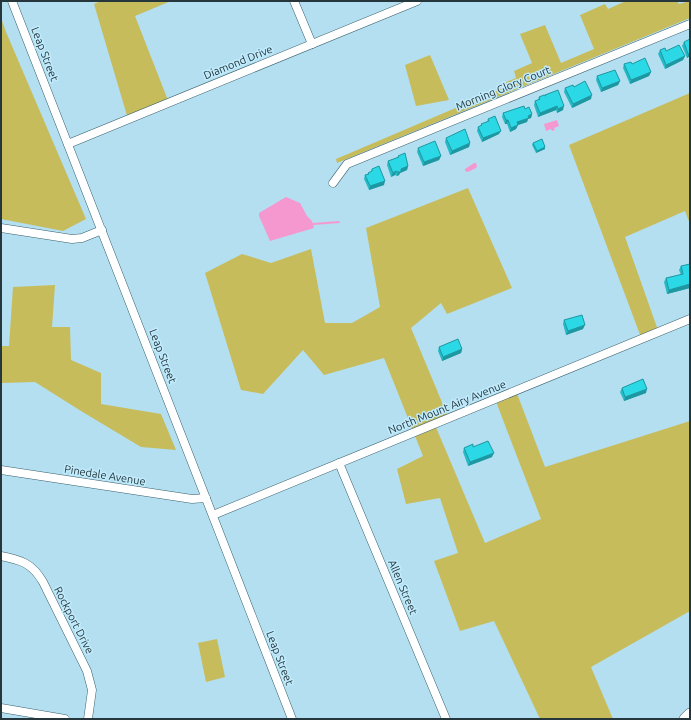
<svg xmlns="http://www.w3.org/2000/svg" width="691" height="720" font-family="Ubuntu,sans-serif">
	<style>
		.green { fill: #c7bc5b }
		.water { fill: #f598d0 }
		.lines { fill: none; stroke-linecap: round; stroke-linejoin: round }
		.stream { stroke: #f598d0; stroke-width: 2 }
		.street-casing { stroke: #39616f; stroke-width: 9 }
		.secondary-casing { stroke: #39616f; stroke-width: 12 }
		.street { stroke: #fff; stroke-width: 8 }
		.secondary { stroke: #fff; stroke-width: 11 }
		.wall { fill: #25bac6 }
		.shaded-wall { fill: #1e97a1 }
		.building { fill: #2bd8e6; stroke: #1e97a1 }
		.labels { text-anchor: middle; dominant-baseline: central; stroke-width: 3; stroke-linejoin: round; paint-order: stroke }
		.street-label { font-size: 11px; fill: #25363c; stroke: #c1ecfd }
	</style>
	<rect width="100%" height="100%" fill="#b4dff0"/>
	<g class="green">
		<path d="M101,1h70l-36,15 34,87 -41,16 -34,-115z"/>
		<path d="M626,1h51l2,3 11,-3v17l-353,145 -1,-4 171,-73 -1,-4 10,-4 -2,-7 18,-8 -12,-29 25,-9 16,38 33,-14 -14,-34 25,-11 3,5z"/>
		<path d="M1,18l5,14 80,187 -23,12 -62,-12z"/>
		<path d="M430,55l19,45 -33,6 -11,-41z"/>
		<path d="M690,93v131l-5,-13 -60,26 34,96 -17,7 -73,-195z"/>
		<path d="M468,188l44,100 -65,26 -6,-11 -30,25 38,91 -14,6 50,118 56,-24 -46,-120 21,-8 29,76 145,-46v190l-99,56 22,52h-73l-46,-98 -34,10 -26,-70 24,-8 -18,-55 -34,6 -9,-35 26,-13 -39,-98 -60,17 -21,-25 -40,44 -22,-4 -36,-117 37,-19 29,9 40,-14 14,74h27l28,-16 -14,-79z"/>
		<path d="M55,285l-3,42h18l1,33 30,13v31l60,10 15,36 -35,-3 -60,-36 -46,-29 -34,1v-37h8l4,-59z"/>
		<path d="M217,639l8,38 -19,5 -8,-39z"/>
	</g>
	<g class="water">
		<path d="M557,120l2,6 -5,2 1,2 -3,1 -1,-2 -5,2 -2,-7z"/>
		<path d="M474,163h2l1,3 -1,2 -8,4 -3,-1v-2z"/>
		<path d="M286,197l14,6 7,13 5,5 2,7 -44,13 -11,-25v-3z"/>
	</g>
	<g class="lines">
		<path class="stream" d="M313,224l26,-2"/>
		<defs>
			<g id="street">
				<path d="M12,1l280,718"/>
				<path d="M294,1l18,43"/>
				<path d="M68,144l349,-143"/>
				<path d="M333,183l14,-19 343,-140"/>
				<path d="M1,228l71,11 10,-1 20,-8"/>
				<path d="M339,463l107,256"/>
				<path d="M1,470l191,29 14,-1"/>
				<path d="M213,515l477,-196"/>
				<path d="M1,556c20,4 31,7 42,26l44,89 5,19 -4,29"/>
				<path d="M1,708l64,11"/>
			</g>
			<path id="secondary" d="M685,719l5,-5"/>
		</defs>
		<use href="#street" class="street-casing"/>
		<use href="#secondary" class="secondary-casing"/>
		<use href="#street" class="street"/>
		<use href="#secondary" class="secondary"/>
	</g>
	<g class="wall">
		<path d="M684,42l6,14 -3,2 -5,-12z"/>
		<path d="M660,50l6,1 19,5 -2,4 -18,9 -7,-15z"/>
		<path d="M624,64h8l19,8 -2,4 -19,8 -7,-16z"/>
		<path d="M597,76l23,5 -2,4 -17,7 -5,-12z"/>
		<path d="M574,87l17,12 -19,9 -8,-16 1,-4z"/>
		<path d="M545,95l18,15 -6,3 -1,-3 -18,7 -4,-12 1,-4 3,-1 1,-3 6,-1z"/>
		<path d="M525,109l7,5 -1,4 -3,1 -1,3 -9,3 -2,4 -6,3 -3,-8h-2l-3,-7 1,-4z"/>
		<path d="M488,119l11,15 -17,8 -5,-11 1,-4 3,-1v-2l6,-2z"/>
		<path d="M446,138l24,5 -1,4 -19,8 -5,-13z"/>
		<path d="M533,143l12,6 -9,4 -4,-8z"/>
		<path d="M418,148l23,8 -2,4 -16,6 -6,-14z"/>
		<path d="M398,156l10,10 -1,4 -7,3 -1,2 -2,1 -2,-1 -4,2 -4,-12 1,-4 9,-3z"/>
		<path d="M372,169l12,16 -15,5 -5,-11 1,-4 6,-3z"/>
		<path d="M681,266l9,22 -23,6 -3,-12 2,-4 15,-3 -2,-5z"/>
		<path d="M564,320l19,9 -17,6 -3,-11z"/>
		<path d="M439,347l23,2 -1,4 -19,8 -4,-10z"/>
		<path d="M622,388l24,5 -22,8 -4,-9z"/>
		<path d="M473,447l19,10 -24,9 -5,-14 1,-4z"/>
	</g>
	<g class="shaded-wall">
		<path d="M690,53v3l-3,2 1,-4z"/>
		<path d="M685,56l-2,4 -18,9 1,-4z"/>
		<path d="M651,72l-2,4 -19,8 1,-4z"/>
		<path d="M620,81l-2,4 -17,7 1,-4z"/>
		<path d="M592,95l-1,4 -19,9 1,-4z"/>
		<path d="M557,106l-1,4 -18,7 2,-4z"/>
		<path d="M564,106l-1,4 -6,3 1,-4z"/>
		<path d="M532,114l-1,4 -3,1 -1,3 -9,3 -2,4 -6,3 1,-4 6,-6z"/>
		<path d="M506,120h2l-1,4h-2z"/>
		<path d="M501,131l-2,3 -17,8 1,-4z"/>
		<path d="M470,143l-1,4 -19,8 2,-4z"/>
		<path d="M545,147v2l-9,4 1,-2z"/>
		<path d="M441,156l-2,4 -16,6 1,-4z"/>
		<path d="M408,166l-1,4 -7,3 -1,2 -2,1 1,-4 3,-3z"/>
		<path d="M396,171l-1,4 -4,2 2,-4z"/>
		<path d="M385,181l-1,4 -15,5 1,-4z"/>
		<path d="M690,284v4l-23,6 2,-4z"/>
		<path d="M585,325l-2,4 -17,6 2,-4z"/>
		<path d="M462,349l-1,4 -19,8 1,-4z"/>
		<path d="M647,389l-1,4 -22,8 1,-4z"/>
		<path d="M494,453l-2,4 -24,9 2,-4z"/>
	</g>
	<g class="building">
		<path d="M690,39v14l-2,1 -4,-12z"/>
		<path d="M679,45l6,11 -19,9 -6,-15 5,-2 1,3z"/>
		<path d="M645,58l6,14 -20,8 -7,-16 7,-2 1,2z"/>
		<path d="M615,70l5,11 -18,7 -5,-12z"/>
		<path d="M585,81l7,14 -19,9 -8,-16 8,-3 1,2z"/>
		<path d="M558,90l6,16 -6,3 -1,-3 -17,7 -5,-12 5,-2 -1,-2 5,-2 2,1 -1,-1z"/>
		<path d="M524,106l1,3 4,-2 3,7 -4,2 1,2 -12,4 1,3 -7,3 -3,-8h-2l-3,-7z"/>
		<path d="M495,116l6,15 -18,7 -5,-11 4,-2 -1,-1 8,-3 -1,-2z"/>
		<path d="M465,129l5,14 -18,8 -6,-13z"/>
		<path d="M542,139l3,8 -8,4 -4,-8z"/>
		<path d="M435,141l6,15 -17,6 -6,-14z"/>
		<path d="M405,153l3,13 -7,3v3h-3l-2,-1 -3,2 -5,-12 11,-4 -1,-1z"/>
		<path d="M379,166l6,15 -15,5 -5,-11 4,-1 -1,-1 4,-2v-2z"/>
		<path d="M690,264v20l-21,6 -3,-12 17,-4 -2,-8z"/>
		<path d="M582,315l3,10 -17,6 -4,-11z"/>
		<path d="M458,339l4,10 -19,8 -4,-10z"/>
		<path d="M643,379l4,10 -22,8 -3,-9z"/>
		<path d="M488,441l6,12 -24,9 -6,-14 9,-4v3z"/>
	</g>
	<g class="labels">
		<g class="street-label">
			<text transform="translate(45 54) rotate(69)">Leap Street</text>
			<text transform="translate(238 62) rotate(-22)">Diamond Drive</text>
			<text transform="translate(503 88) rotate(-22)">Morning Glory Court</text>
			<text transform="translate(163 356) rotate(69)">Leap Street</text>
			<text transform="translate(447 407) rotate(-22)">North Mount Airy Avenue</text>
			<text transform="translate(105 475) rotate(9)">Pinedale Avenue</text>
			<text transform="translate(403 587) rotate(67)">Allen Street</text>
			<text transform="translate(74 620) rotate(63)">Rockport Drive</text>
			<text transform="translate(280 658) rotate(69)">Leap Street</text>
		</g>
	</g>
	<rect width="691" height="720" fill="none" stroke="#25363c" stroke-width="4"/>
</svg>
